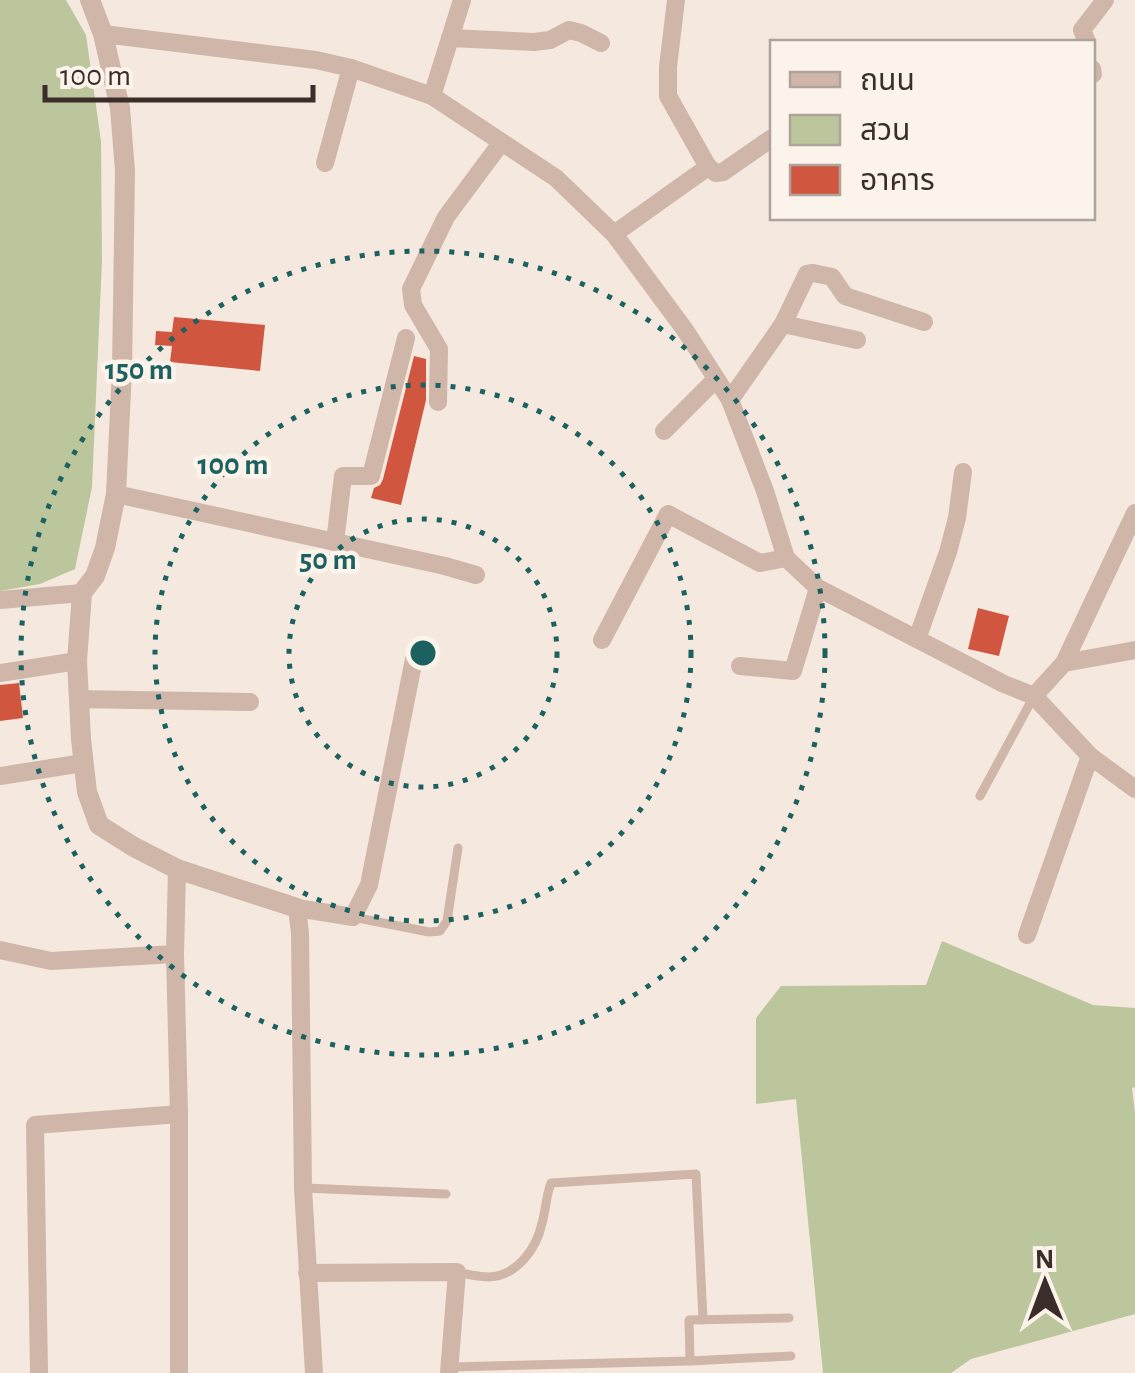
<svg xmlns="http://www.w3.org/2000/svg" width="1135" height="1373" font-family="'Alegreya Sans','Noto Sans Thai',sans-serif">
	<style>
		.green { fill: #bbc69c }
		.building { fill: #d1563f }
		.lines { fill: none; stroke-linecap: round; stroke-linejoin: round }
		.service { stroke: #cfb6a8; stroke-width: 9 }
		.minor { stroke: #cfb6a8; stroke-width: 18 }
		.tertiary { stroke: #cfb6a8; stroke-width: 20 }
		.ring { fill: none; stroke: #1a6160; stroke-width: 5; stroke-dasharray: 5 10 }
		.centre { fill: #1a6160; stroke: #fcf3eb; stroke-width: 5 }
		.ring-label { font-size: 30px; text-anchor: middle; font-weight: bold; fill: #1a6160; stroke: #fcf3eb; stroke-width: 9; stroke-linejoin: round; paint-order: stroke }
	</style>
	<rect width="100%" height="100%" fill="#f5e8de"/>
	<g class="green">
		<path d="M0,0h66l20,35 15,106 1,119 -10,227 -17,82 -35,15 -40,7z"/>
		<path d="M942,941l151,64 42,3v79l-3,1 3,25v201l-164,45 -20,14h-128l-27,-274 -40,5v-86l25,-32 145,-1z"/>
	</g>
	<g class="building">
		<path d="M174,317l91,8 -5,46 -90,-9 2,-16 -17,-1 1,-14 16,1z"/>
		<path d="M414,356l12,3v41l-25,105 -30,-7 3,-10 6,-3 3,-6z"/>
		<path d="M978,608l31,8 -10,40 -31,-7z"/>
		<path d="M19,683l4,35 -23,3v-36z"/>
	</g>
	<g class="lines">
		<g class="service">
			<path d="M980,796l54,-100"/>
			<path d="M353,917l76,15 11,-1 7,-10 11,-73"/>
			<path d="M304,1188l142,6"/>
			<path d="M457,1272c10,2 21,5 32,5 28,-1 48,-29 53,-54 4,-14 4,-27 9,-40l145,-9 7,146"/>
			<path d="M690,1361l101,-5"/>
			<path d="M450,1367l240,-6 -1,-41 100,-2"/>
		</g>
		<g class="minor">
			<path d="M103,34l213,26 35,8 81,28 124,82 58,56 71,96 45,70 35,91 21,67 32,30 186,96 30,12 56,60 45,33"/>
			<path d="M450,38l84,4 16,-2 19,-10 12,3 20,10"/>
			<path d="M1087,42l-5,-12 23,-30"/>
			<path d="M1092,69l1,5"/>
			<path d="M432,96l30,-96"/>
			<path d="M325,163l26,-95"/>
			<path d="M708,167l8,6 7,-1 49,-34"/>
			<path d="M614,234l94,-67 -40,-71v-29l8,-67"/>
			<path d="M783,324l74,16"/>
			<path d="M730,400l53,-76 24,-50 6,-1 19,4 13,19 79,26"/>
			<path d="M438,402l1,-53 -26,-44 -2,-16 35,-72 55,-74"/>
			<path d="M664,431l52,-52"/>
			<path d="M116,494l329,72 31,9"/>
			<path d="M335,542l8,-66h28l35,-138"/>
			<path d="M0,600l82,-7"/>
			<path d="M917,639l31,-87 9,-34 6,-46"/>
			<path d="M602,640l66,-126 92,49 26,-5"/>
			<path d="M1064,663l71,-13"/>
			<path d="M740,666l53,5 25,-83"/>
			<path d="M0,673l77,-12"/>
			<path d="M1034,696l30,-33 71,-150"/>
			<path d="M78,699l172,3"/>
			<path d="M0,776l83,-13"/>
			<path d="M177,869l-2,85 4,160v259"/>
			<path d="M1027,935l63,-179"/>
			<path d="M0,950l51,11 124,-7"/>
			<path d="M307,1273l150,-1 -8,101"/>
			<path d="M39,1373l-4,-248 144,-11"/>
			<path d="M314,1373l-11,-185 -3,-255 -3,-25 56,9 16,-32 45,-226"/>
		</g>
		<path class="tertiary" d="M90,0l13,34 17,74 5,63 -3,199 -6,124 -11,54 -10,28 -13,17 -5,68 4,78 6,53 12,33 35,22 43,22 120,39"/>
	</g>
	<g class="ring">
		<circle cx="423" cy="653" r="134"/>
		<circle cx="423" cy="653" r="268"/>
		<circle cx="423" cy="653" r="402"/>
	</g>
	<circle cx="423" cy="653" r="15" class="centre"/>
	<g class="ring-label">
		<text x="139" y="379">150 m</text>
		<text x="233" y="474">100 m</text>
		<text x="328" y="569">50 m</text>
	</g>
	<rect x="770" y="40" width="325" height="180" fill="#fcf3eb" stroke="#afa49d" stroke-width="2.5"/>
	<rect x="790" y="72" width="50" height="15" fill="#cfb6a8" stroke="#afa49d" stroke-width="2.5"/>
	<text x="860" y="90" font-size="30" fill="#3b2d29">ถนน</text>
	<rect x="790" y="115" width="50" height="30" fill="#bbc69c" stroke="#afa49d" stroke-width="2.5"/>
	<text x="860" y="140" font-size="30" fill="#3b2d29">สวน</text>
	<rect x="790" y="165" width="50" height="30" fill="#d1563f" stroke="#afa49d" stroke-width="2.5"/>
	<text x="860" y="190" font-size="30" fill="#3b2d29">อาคาร</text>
	<g transform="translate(1045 1283) rotate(359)" stroke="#fcf3eb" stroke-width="8" paint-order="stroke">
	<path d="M0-8L18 38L0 25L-18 38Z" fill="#3b2d29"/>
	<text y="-15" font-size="28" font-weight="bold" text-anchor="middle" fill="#3b2d29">N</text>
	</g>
	<path d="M45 85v15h268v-15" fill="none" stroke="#3b2d29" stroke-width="5"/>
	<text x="60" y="85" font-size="30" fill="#3b2d29" stroke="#fcf3eb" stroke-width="8" paint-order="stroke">100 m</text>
</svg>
